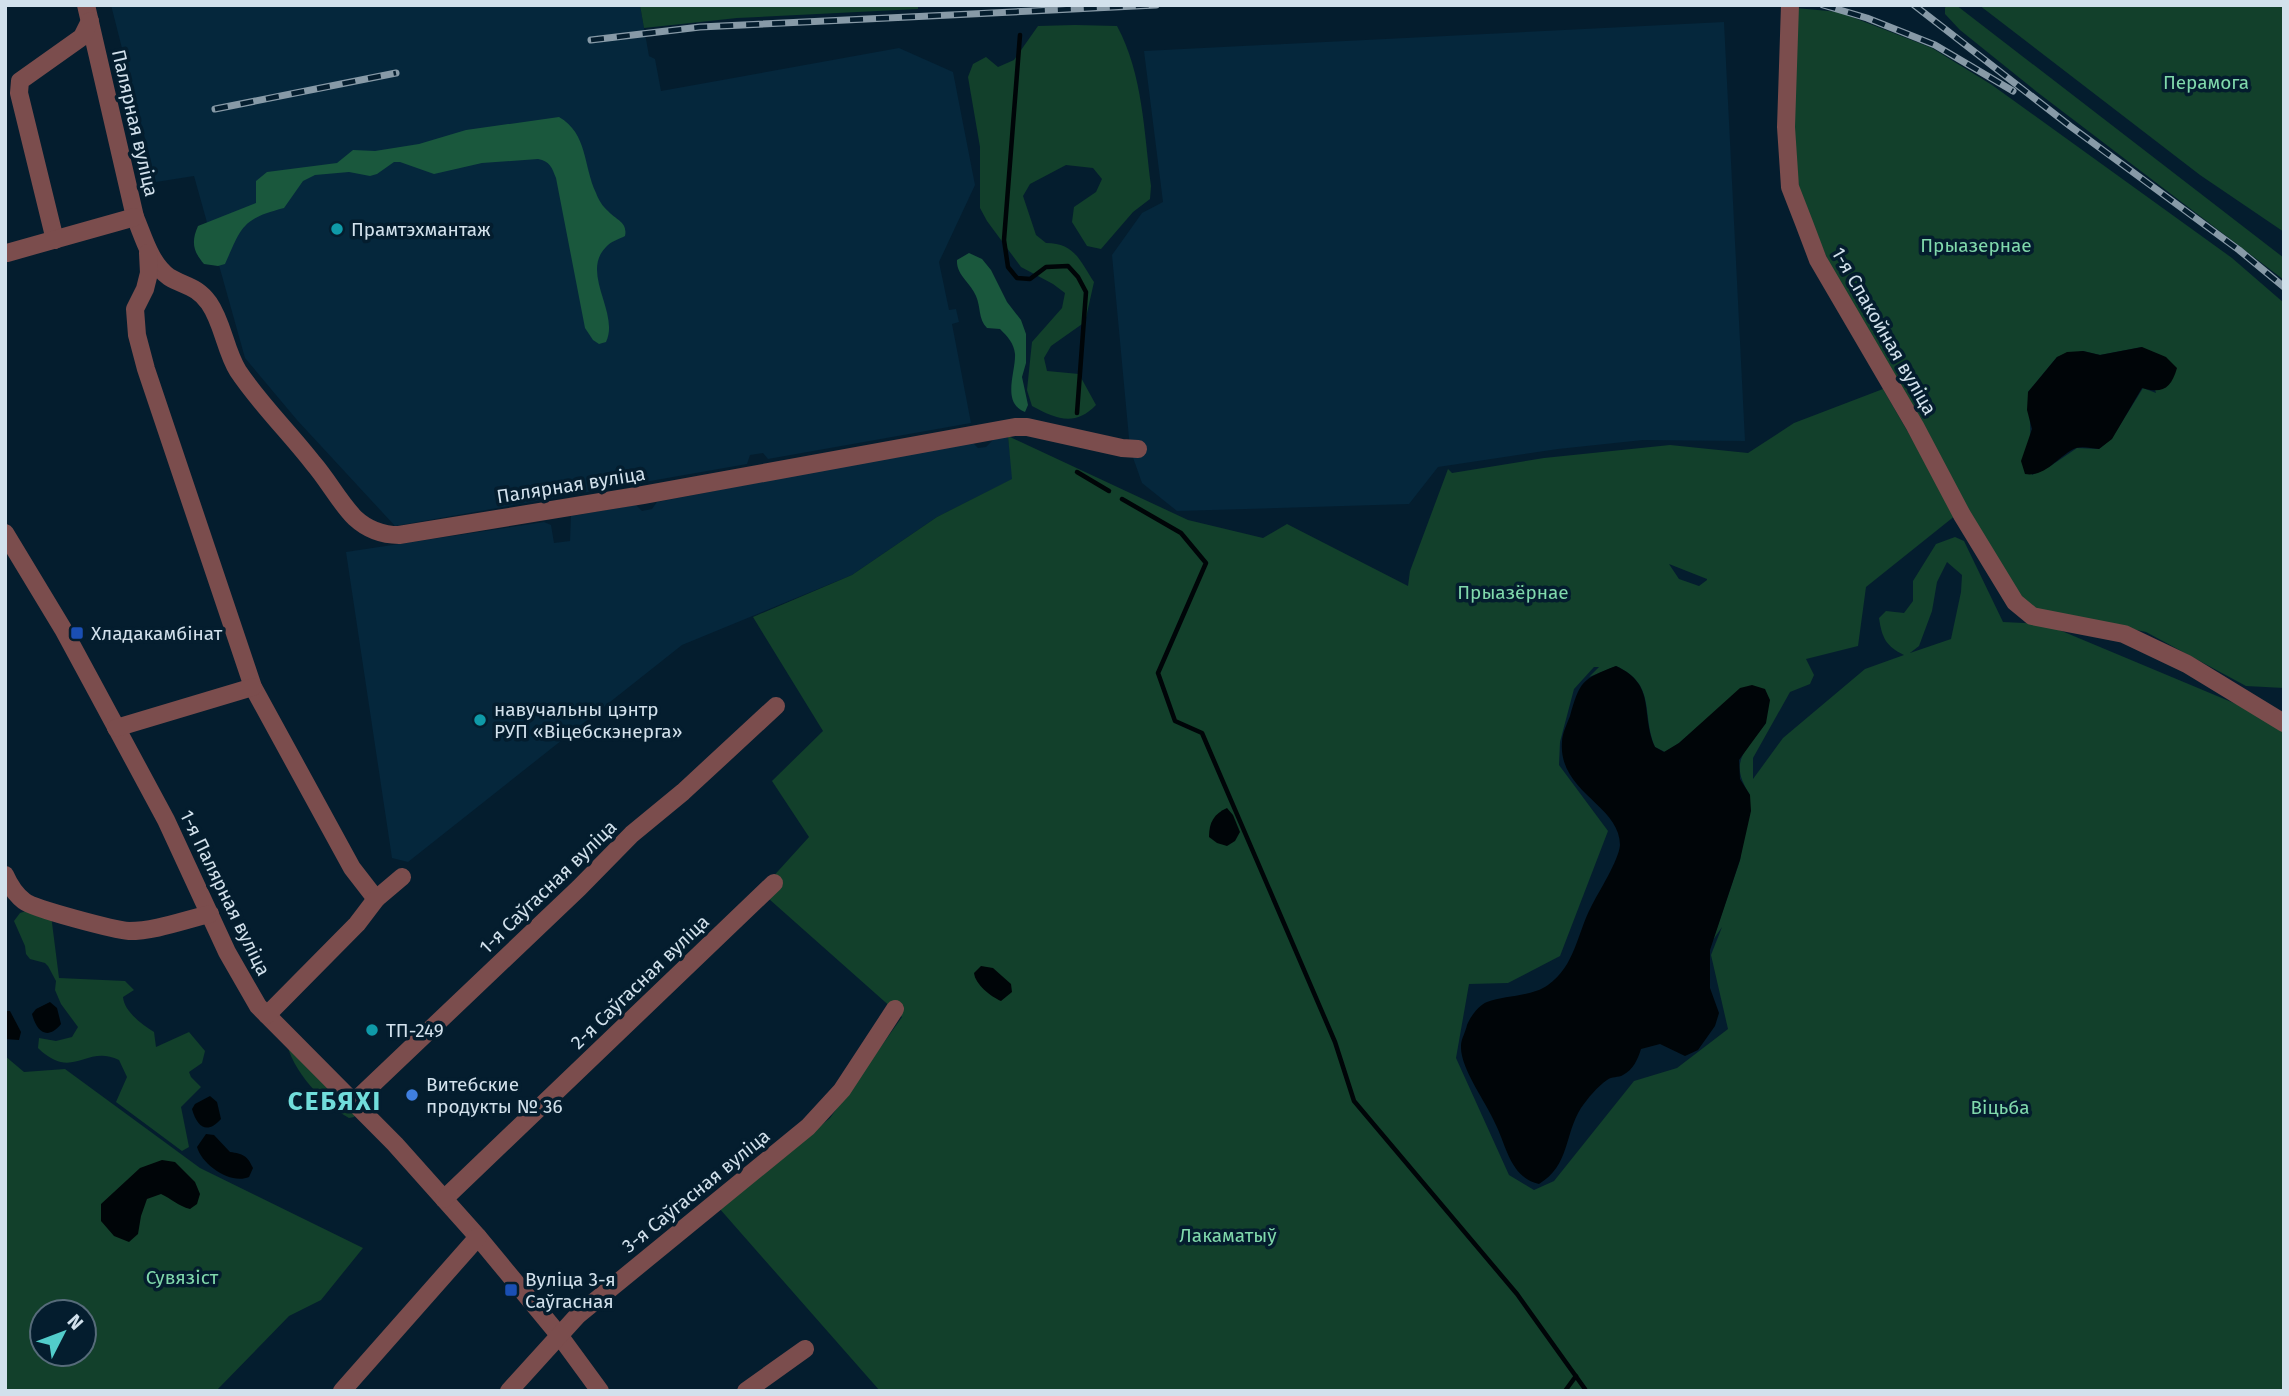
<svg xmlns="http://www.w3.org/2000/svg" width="2289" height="1396" font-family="'Fira Sans',sans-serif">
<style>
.built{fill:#05273c}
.green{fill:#12402b;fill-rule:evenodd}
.forest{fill:#1a583d}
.water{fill:#000508}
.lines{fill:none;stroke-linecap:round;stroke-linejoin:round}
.stream{stroke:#000508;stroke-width:4.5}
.minor{stroke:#7b4d4d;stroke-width:18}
.rail-casing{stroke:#879aa7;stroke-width:7}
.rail{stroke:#041d2e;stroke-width:4.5;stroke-dasharray:13;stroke-linecap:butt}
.culture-dot{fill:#0f9aa8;stroke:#041d2e;stroke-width:2.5}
.transit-dot{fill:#1a4fb4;stroke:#041d2e;stroke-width:2.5}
.shop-dot{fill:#3f7fe0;stroke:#041d2e;stroke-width:2.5}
.labels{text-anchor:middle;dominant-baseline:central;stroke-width:7;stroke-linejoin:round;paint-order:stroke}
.park-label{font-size:19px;fill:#80d9ac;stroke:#041d2e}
.street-label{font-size:19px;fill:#d2e1ec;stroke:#041d2e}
.poi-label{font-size:19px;fill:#d2e1ec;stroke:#041d2e;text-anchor:start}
.district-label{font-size:26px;font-weight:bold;letter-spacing:2px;fill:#71dddb;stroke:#041d2e}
</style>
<rect width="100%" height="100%" fill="#041d2e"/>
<!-- built -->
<g class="built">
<path d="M111,5h529l9,51 6,3 6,32 238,-43 54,24 22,113 -36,77 10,48 7,-1 3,13 -7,2 19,99 -203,36 -5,-6 -13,2 -3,9 -352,62 -98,-106 -52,-62 -51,-182 -38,6z"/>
<path d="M1724,22l21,419 -102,-1 -85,9 -120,18 -29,37 -232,7 -35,-28 -12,-34 -18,-194 30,-42 21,-11 -19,-151z"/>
<path d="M1008,436l5,43 -76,38 -85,58 -170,70 -274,217 -16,-4 -46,-306 198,-30 7,3 3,18 16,-2 1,-25 65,-11 6,6 10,-2 5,-7 314,-61 7,7 8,-1 7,-7z"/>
</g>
<!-- green -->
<g class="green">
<path d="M640,5h278v4l-181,9 -93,10z"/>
<path d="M1947,5h9l328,253v22l-247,-188 -77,-62 -15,-16v-6z"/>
<path d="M1979,5h305v227l-84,-57z"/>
<path d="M1796,8l43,4 93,36 60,37 240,173 52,45v385l-38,-2 -100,-54 -110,-23 -16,-13 -14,-19 -173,-305 -32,-74 -11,-65zM2142,347l14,46 -13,-5 -31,50 -13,11 -22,-1 -28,19 -17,8c-2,-28 -1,-55 -4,-83l29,-35 26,-6 17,4z"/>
<path d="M1075,25l42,1c26,48 27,106 34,160l-1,13 -17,13 -32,37 -14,-3 -15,-24 2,-15 22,-15 6,-13 -9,-11 -27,-3 -36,19 -7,12 13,39 10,8c29,0 34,18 48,39l-9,40 -34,24 -7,12 3,13 32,3 17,31c-21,22 -40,14 -64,1l-5,-16 5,-48 30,-34 3,-15 -12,-9 -32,-17 -34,-46 -7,-13v-61l-12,-70 5,-13 13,-7 12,10 16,-7 24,-34z"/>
<path d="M1883,389l73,126 -90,72 -8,59 -52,13 8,16 -4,9 -20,8 -37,66v21l30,-41 82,-69 39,-14c-18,-9 -22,-17 -25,-37l7,-7 18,2 9,-12v-20l23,-37 19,-7 9,4 39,81 42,2 239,100v667h-1404l-161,-183 111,-90 72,-101 -142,-126 49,-54 -37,-56 51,-50 -70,-114 99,-42 85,-58 75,-38 -4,-43 180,84 75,18 24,-14 121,62 2,-15 38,-102 4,4 92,-15 126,-13 78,8 46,-30zM1947,562l15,13 -1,17 -10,47 -41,14 9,-7 13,-35 5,-29zM1669,564l38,15v1l-8,6 -20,-7zM1616,666c41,19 25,47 39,81l10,5 14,-9 23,-20h64c-21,29 -38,38 -16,72l-10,65 -27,80 9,-13 -11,28 17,74 -51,39 -43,13 -80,100 -20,9 -25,-15 -53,-117 13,-74 39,-1 52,-27 48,-125 -49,-66 1,-23 14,-53 20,-22h5l-10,10z"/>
<path d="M29,910l22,5 8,63 66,3 9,9 -11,7c1,14 19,28 31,35l2,15 33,-15 16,19 -3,12 -13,9 2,5 10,10 -20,20 8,40 -7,4 -66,-49 11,-25 -8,-17c-34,-16 -46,22 -81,-12l1,-10 17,3 16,-4 6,-10 -17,-23 -6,-14 1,-9 -8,-15 -3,-3 -15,-4 -4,-5 -1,-8 -11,-25 6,-8z"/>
<path d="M286,1040l71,73 -3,4 -5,1c-27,-15 -57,-47 -63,-78z"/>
<path d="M5,1056l19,16 41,-3 135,99 163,80 -42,52 -32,16 -73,75h-211zM42,1312h42v42h-42z"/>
</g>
<!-- forest -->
<g class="forest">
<path d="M559,117c29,17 24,48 37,76 2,6 7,14 12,18 8,9 20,11 17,25 -6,3 -15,6 -19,11 -26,26 14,66 0,95l-7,2 -6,-4 -8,-12 -29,-150c-4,-10 -6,-17 -18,-19l-56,4 -48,11 -34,-12h-6l-17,12 -7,2 -21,-4 -34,3 -12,6 -19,27c-42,11 -42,18 -59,56l-7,2 -14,-2c-11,-13 -13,-22 -6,-38l58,-23v-22l11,-9 70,-9 16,-13 22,1 44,-7 47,-14z"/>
<path d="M969,253l13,6 9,11 16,32 14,18 5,14v29l-4,14 6,28 -3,7c-24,-9 -9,-40 -10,-58 -1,-11 -8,-18 -15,-25l-13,-1c-9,-9 -6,-21 -11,-32 -5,-13 -20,-21 -19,-36z"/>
</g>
<!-- water -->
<g class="water">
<path d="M2142,347l24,10 11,11c-6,21 -15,26 -35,20l-30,51 -13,10c-7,-1 -17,-3 -23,-1 -17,7 -31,30 -51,26l-4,-13 11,-32 -5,-19 1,-18 29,-35 10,-5 16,-1 17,4z"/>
<path d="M1616,666c41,19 24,47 39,81l9,5 15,-9 61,-55 12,-3 13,4 5,11 -4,23 -27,37 1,19 10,16 1,16 -11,49 -30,90v38l9,25 -4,13 -17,24 -13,6 -25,-12 -19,5c-3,10 -8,21 -18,26 -5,3 -11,1 -16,5 -10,7 -19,18 -26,28 -17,27 -11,57 -42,76 -29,-7 -32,-37 -44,-61 -9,-21 -35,-55 -34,-77 0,-7 5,-15 6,-21 3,-8 12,-20 20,-23 19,-7 44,-5 61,-17 27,-19 29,-51 43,-78 7,-14 28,-47 29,-62 0,-40 -62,-53 -58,-103 0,-8 5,-18 8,-26 10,-35 12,-37 46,-50z"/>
<path d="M1227,808l6,7 7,17 -5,9 -8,5 -10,-3 -8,-6c0,-15 5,-23 18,-29z"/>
<path d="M981,966l12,2 18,16 1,8 -11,9c-10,-4 -26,-17 -27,-28z"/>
<path d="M50,1002l7,6 4,16c-13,16 -24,9 -29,-10l4,-5z"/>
<path d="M5,1011h5l11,21 -2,8 -14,-1z"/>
<path d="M210,1096l7,6 4,17c-14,16 -24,8 -29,-10l3,-5z"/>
<path d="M206,1134l8,1 16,17c13,2 17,3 23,16l-4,9c-18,8 -47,-12 -52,-30z"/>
<path d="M162,1160l13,2 20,20 5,12 -3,10 -7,5c-12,-3 -18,-10 -29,-15l-14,5 -6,17 -3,18 -9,8 -15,-6 -13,-15v-17l39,-36z"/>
</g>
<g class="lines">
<!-- stream -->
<g class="stream">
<path d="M1020,35l-16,205 4,27 9,11 13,1 16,-12 22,-1 10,11 8,15 -9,121"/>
<path d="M1077,472l32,19"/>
<path d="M1122,499l59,34 25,30 -48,110 17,48 27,12 133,309 19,59 163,193 68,95"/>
<path d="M1565,1391l11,-15"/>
</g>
<!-- minor -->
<g class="minor">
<path d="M86,5l49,212c9,21 15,46 34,60 15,9 28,9 40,26 14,20 16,47 29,68 22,33 51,61 75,92 15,17 26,39 42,55 13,12 28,17 44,17l244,-40 372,-68h12l95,21 16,1"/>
<path d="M1790,5l-4,122 4,60 14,36 14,37 97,166 47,89 53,87 17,14 92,18 63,30 97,59"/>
<path d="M55,240l-36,-147 1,-12 62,-44 8,-16"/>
<path d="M7,253l128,-36"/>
<path d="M148,253l1,20 -4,16 -10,20 2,26 9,34 107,318 99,181 24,31"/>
<path d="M5,533l58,96 33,61 70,130 61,132 31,54 137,138 83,93 81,98 41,56"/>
<path d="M116,728l137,-41"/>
<path d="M5,875c4,9 11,20 19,26 10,8 91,29 105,30 27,0 55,-11 81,-17"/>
<path d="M267,1015l90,-91 19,-25 26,-22"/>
<path d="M354,1102l225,-214 53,-54 51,-42 93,-86"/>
<path d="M444,1199l330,-316"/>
<path d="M342,1391l136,-154"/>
<path d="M509,1391l69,-76 230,-188 34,-37 53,-81"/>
<path d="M746,1391l59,-42"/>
</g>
<defs>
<g id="rail">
<path d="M1823,5l44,13 68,27 78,46"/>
<path d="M1914,5l156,121 169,124 45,37"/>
<path d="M591,40l109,-13 456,-22"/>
<path d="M215,109l181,-36"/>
</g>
</defs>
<!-- rail casing -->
<use href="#rail" class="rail-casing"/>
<!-- rail -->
<use href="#rail" class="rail"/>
</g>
<!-- markers -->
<g class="culture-dot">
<circle cx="337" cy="229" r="7"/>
<circle cx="480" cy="720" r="7"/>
<circle cx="372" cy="1030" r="7"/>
</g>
<g class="transit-dot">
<rect x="70" y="626" width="14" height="14" rx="3.5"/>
<rect x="504" y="1283" width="14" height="14" rx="3.5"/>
</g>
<circle class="shop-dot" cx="412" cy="1095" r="7"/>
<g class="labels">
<!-- park labels -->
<g class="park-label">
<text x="2206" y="82">Перамога</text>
<text x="1976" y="245">Прыазернае</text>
<text x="1513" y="592">Прыазёрнае</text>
<text x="2000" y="1107">Віцьба</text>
<text x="1228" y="1235">Лакаматыў</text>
<text x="182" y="1277">Сувязіст</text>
</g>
<!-- street labels -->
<g class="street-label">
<text transform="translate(135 123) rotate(77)">Палярная вуліца</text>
<text transform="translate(1884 331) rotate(60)">1-я Спакойная вуліца</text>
<text transform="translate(571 485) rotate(-9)">Палярная вуліца</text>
<text transform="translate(548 887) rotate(-44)">1-я Саўгасная вуліца</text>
<text transform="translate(225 893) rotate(64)">1-я Палярная вуліца</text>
<text transform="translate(640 982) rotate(-44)">2-я Саўгасная вуліца</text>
<text transform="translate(696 1191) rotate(-39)">3-я Саўгасная вуліца</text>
</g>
<!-- poi labels -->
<g class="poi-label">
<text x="351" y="229">Прамтэхмантаж</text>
<text x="91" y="633">Хладакамбінат</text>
<text x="494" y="709">навучальны цэнтр<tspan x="494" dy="22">РУП «Віцебскэнерга»</tspan></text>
<text x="386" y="1030">ТП-249</text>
<text x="426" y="1084">Витебские<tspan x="426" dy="22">продукты № 36</tspan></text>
<text x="525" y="1279">Вуліца 3-я<tspan x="525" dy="22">Саўгасная</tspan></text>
</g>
<!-- district labels -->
<g class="district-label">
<text x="335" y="1101">СЕБЯХІ</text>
</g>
</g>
<!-- border -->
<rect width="2289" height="1396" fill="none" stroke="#d2e1ec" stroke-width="14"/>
<!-- north arrow -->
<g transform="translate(63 1333) rotate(48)"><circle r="33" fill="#041d2e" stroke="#566b7a" stroke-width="2"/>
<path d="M0-5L12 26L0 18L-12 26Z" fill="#52cdcb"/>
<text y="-10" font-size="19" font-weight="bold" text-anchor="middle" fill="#d2e1ec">N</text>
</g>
</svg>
